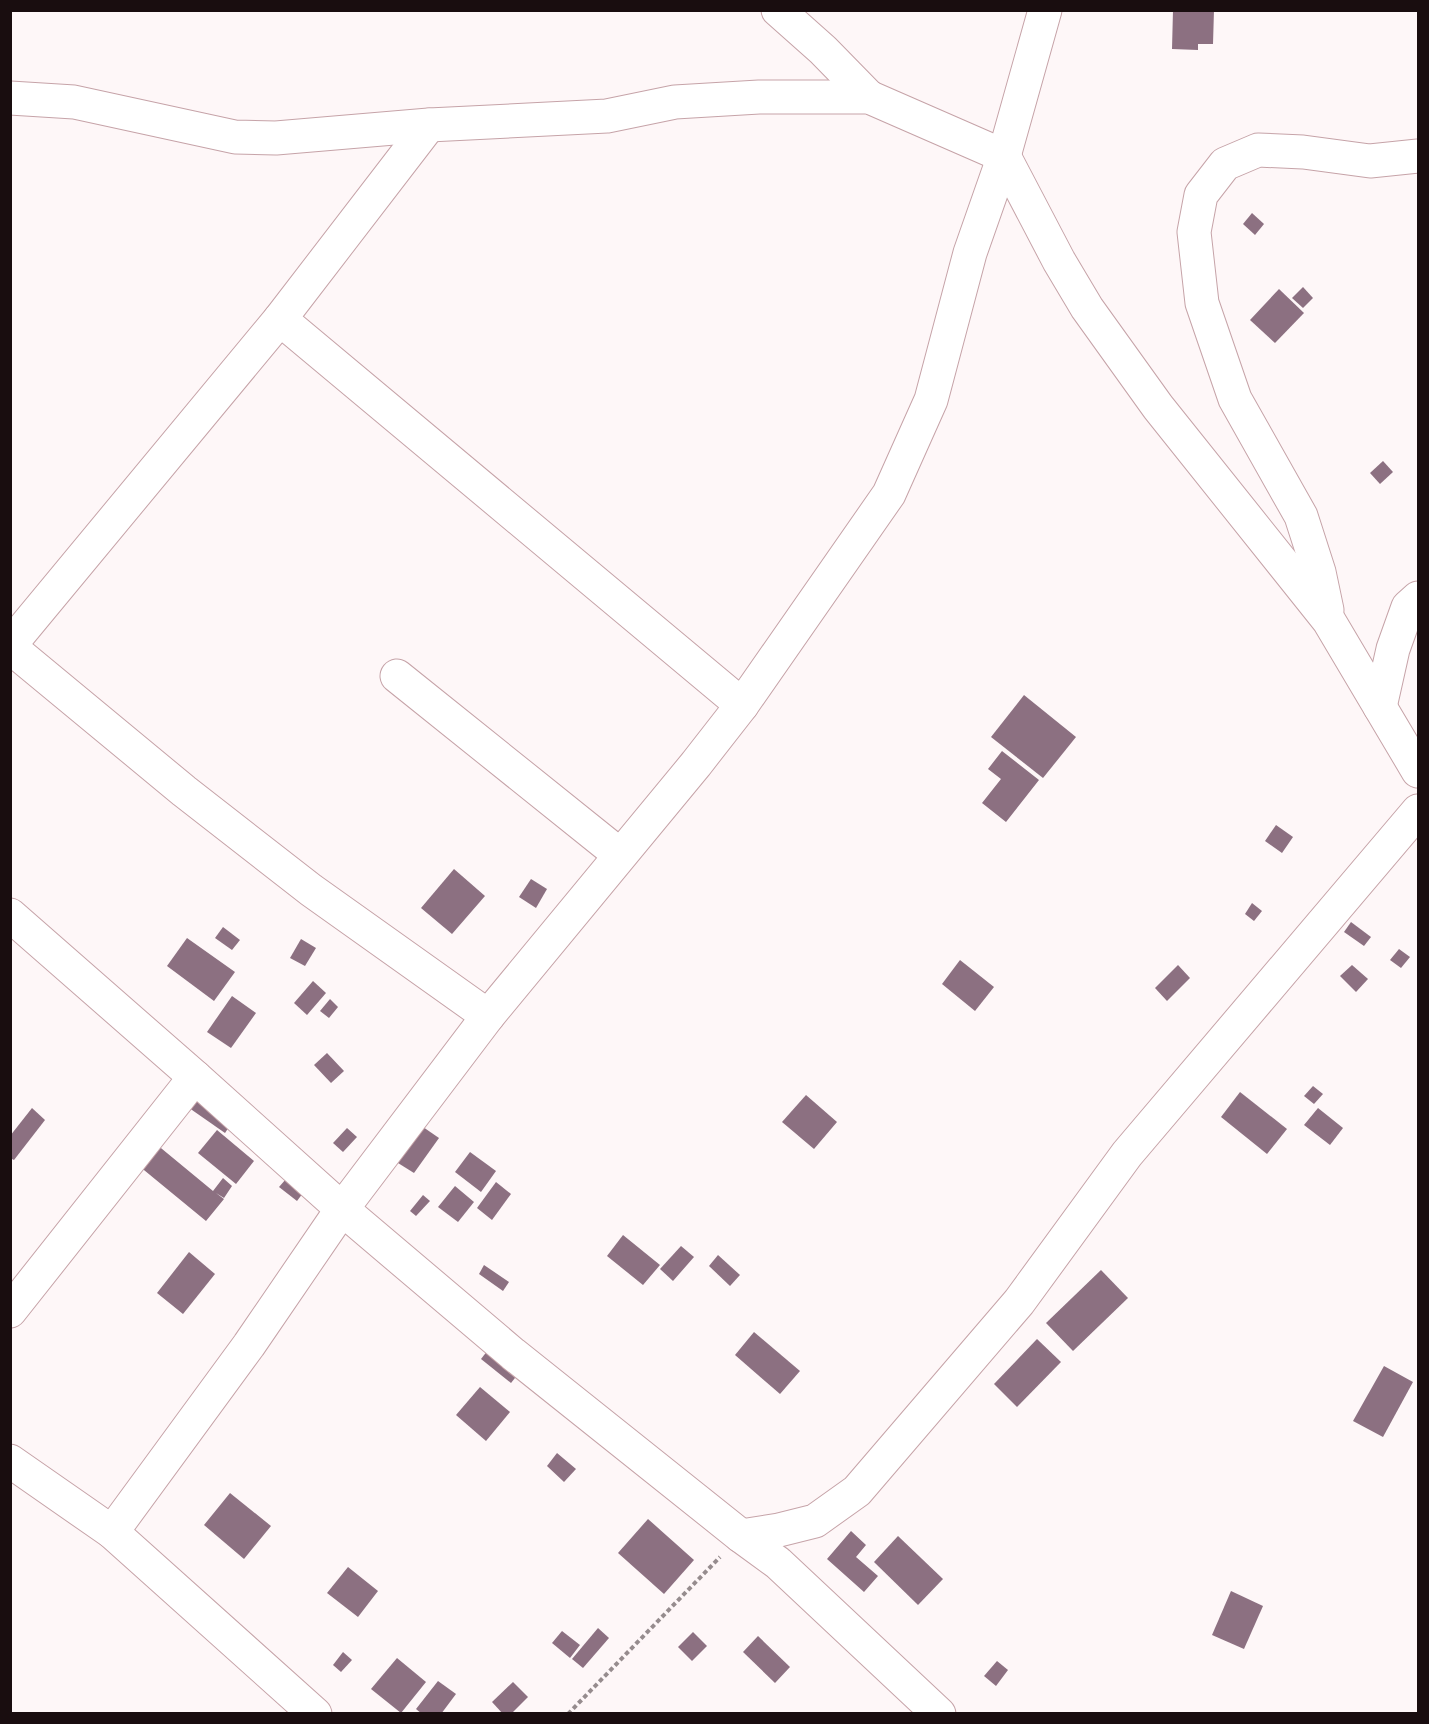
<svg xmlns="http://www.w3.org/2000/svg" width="1429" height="1724" font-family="Poppins,sans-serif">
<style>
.building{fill:#8c7081}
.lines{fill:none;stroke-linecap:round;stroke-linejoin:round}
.minor-casing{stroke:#c6a3a8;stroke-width:35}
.path{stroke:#968c8e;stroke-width:4;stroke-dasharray:4.5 3;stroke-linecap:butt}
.minor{stroke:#fff;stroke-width:33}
</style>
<rect width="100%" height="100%" fill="#fef7f8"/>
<!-- building -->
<g class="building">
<path d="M1173,10h41l-1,34h-15v6l-26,-1z"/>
<path d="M1252,213l12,11 -9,11 -12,-11z"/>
<path d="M1303,287l10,11 -10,10 -11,-10z"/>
<path d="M1279,289l25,24 -29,30 -25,-23z"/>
<path d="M1383,461l10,11 -13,12 -10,-11z"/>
<path d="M1024,695l52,42 -33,41 -52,-41z"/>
<path d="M1002,751l37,29 -33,42 -24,-19 19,-24 -13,-10z"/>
<path d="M1276,825l17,12 -11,16 -17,-12z"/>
<path d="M454,869l31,27 -33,38 -31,-26z"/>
<path d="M531,879l16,10 -11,19 -17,-11z"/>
<path d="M1252,903l10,8 -8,10 -9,-7z"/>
<path d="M1351,922l20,15 -7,9 -20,-14z"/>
<path d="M223,927l17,13 -8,10 -17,-12z"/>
<path d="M187,938l48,34 -21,29 -47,-35z"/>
<path d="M301,939l15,9 -11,18 -15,-8z"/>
<path d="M1399,949l11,8 -9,11 -11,-8z"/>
<path d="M960,960l34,27 -19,24 -33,-27z"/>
<path d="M1178,965l12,13 -23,23 -12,-13z"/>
<path d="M1352,965l16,14 -12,13 -16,-16z"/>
<path d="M313,981l13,12 -19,22 -13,-12z"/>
<path d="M232,996l24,17 -25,35 -24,-16z"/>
<path d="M330,999l8,8 -9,11 -9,-7z"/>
<path d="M327,1053l17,18 -13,12 -17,-18z"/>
<path d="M1313,1086l10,8 -9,10 -10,-8z"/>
<path d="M191,1091l42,30 -8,12 -43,-30z"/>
<path d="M1240,1092l47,37 -20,25 -46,-37z"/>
<path d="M806,1095l31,27 -23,27 -32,-27z"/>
<path d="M32,1108l13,12 -31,40 -4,-2v-22z"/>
<path d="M1318,1108l25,20 -13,17 -26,-20z"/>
<path d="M423,1127l16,11 -25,35 -16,-10z"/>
<path d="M347,1128l10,9 -14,15 -10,-9z"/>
<path d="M217,1130l37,31 -18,23 -38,-31z"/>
<path d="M150,1139l63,52 10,-13 9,8 -8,12 -8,-5 8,6 -18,22 -73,-60z"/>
<path d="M470,1152l26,19 -15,21 -26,-20z"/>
<path d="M286,1179l17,14 -6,8 -18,-14z"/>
<path d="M496,1182l15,12 -19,26 -15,-12z"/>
<path d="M455,1186l19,16 -16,20 -20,-15z"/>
<path d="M423,1195l7,6 -14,15 -6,-5z"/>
<path d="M623,1235l37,30 -17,20 -36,-29z"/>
<path d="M681,1246l13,11 -21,24 -13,-12z"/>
<path d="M189,1252l26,22 -32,40 -26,-21z"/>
<path d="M718,1255l22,20 -10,11 -21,-20z"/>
<path d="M484,1265l25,17 -6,9 -24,-17z"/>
<path d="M1101,1270l27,28 -55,53 -27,-28z"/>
<path d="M754,1332l46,39 -20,23 -45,-39z"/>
<path d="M1037,1339l24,23 -44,45 -23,-23z"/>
<path d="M495,1341l31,23 -15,19 -30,-24z"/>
<path d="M1384,1366l29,16 -30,55 -30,-16z"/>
<path d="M480,1387l30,25 -24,29 -30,-26z"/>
<path d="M557,1453l19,16 -12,13 -17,-16z"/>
<path d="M230,1493l41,33 -27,33 -40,-34z"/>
<path d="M648,1519l46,41 -30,34 -46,-41z"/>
<path d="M851,1531l15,14 -10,12 22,19 -14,16 -37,-33z"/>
<path d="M898,1536l45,43 -25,26 -44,-43z"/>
<path d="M348,1567l30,24 -20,26 -31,-24z"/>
<path d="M1231,1591l32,15 -19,43 -32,-14z"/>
<path d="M598,1628l11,10 -26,30 -11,-9z"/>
<path d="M562,1631l18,14 -10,13 -18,-15z"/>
<path d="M693,1632l14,14 -15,15 -14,-14z"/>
<path d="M758,1636l32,31 -15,16 -32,-31z"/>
<path d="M343,1652l9,8 -11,12 -8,-7z"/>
<path d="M397,1658l29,24 -25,31 -30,-24z"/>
<path d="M997,1661l11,9 -12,16 -12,-10z"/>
<path d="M438,1681l18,13 -15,20h-19l-6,-5z"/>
<path d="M513,1682l15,15 -17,17h-8l-11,-12z"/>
</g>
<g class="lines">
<defs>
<g id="minor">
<path d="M778,10l45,40 46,47"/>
<path d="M10,98l64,4 161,35 41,1 153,-13 178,-9 68,-14 84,-5h110l135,59 55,105 28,47 71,99 171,214 89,150"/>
<path d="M280,319l462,386"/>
<path d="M1327,610l-8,-38 -18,-56 -66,-117 -33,-96 -8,-71 7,-37 24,-31 33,-14 45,2 67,9 48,-5"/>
<path d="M10,645l270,-326 149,-194"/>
<path d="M10,647l174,144 127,99 177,126"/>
<path d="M397,676l223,179"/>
<path d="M1380,707l13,-58 15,-42 10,-9"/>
<path d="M10,915l185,162 147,132 171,145 228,182 37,27 161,151"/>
<path d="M10,1311l185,-234"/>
<path d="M10,1461l102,71 203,182"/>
<path d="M112,1532l137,-187 93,-136 146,-193 208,-252 46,-59 147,-211 42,-94 39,-147 34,-97 41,-146"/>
<path d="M741,1536l38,-6 36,-9 42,-30 162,-189 108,-148 291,-343"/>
</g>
</defs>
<!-- minor casing -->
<use href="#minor" class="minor-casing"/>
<!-- path -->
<path class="path" d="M568,1714l152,-157"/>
<!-- minor -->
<use href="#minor" class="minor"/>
</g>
<!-- border -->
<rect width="1429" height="1724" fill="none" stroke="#190d0f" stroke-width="24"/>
</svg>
